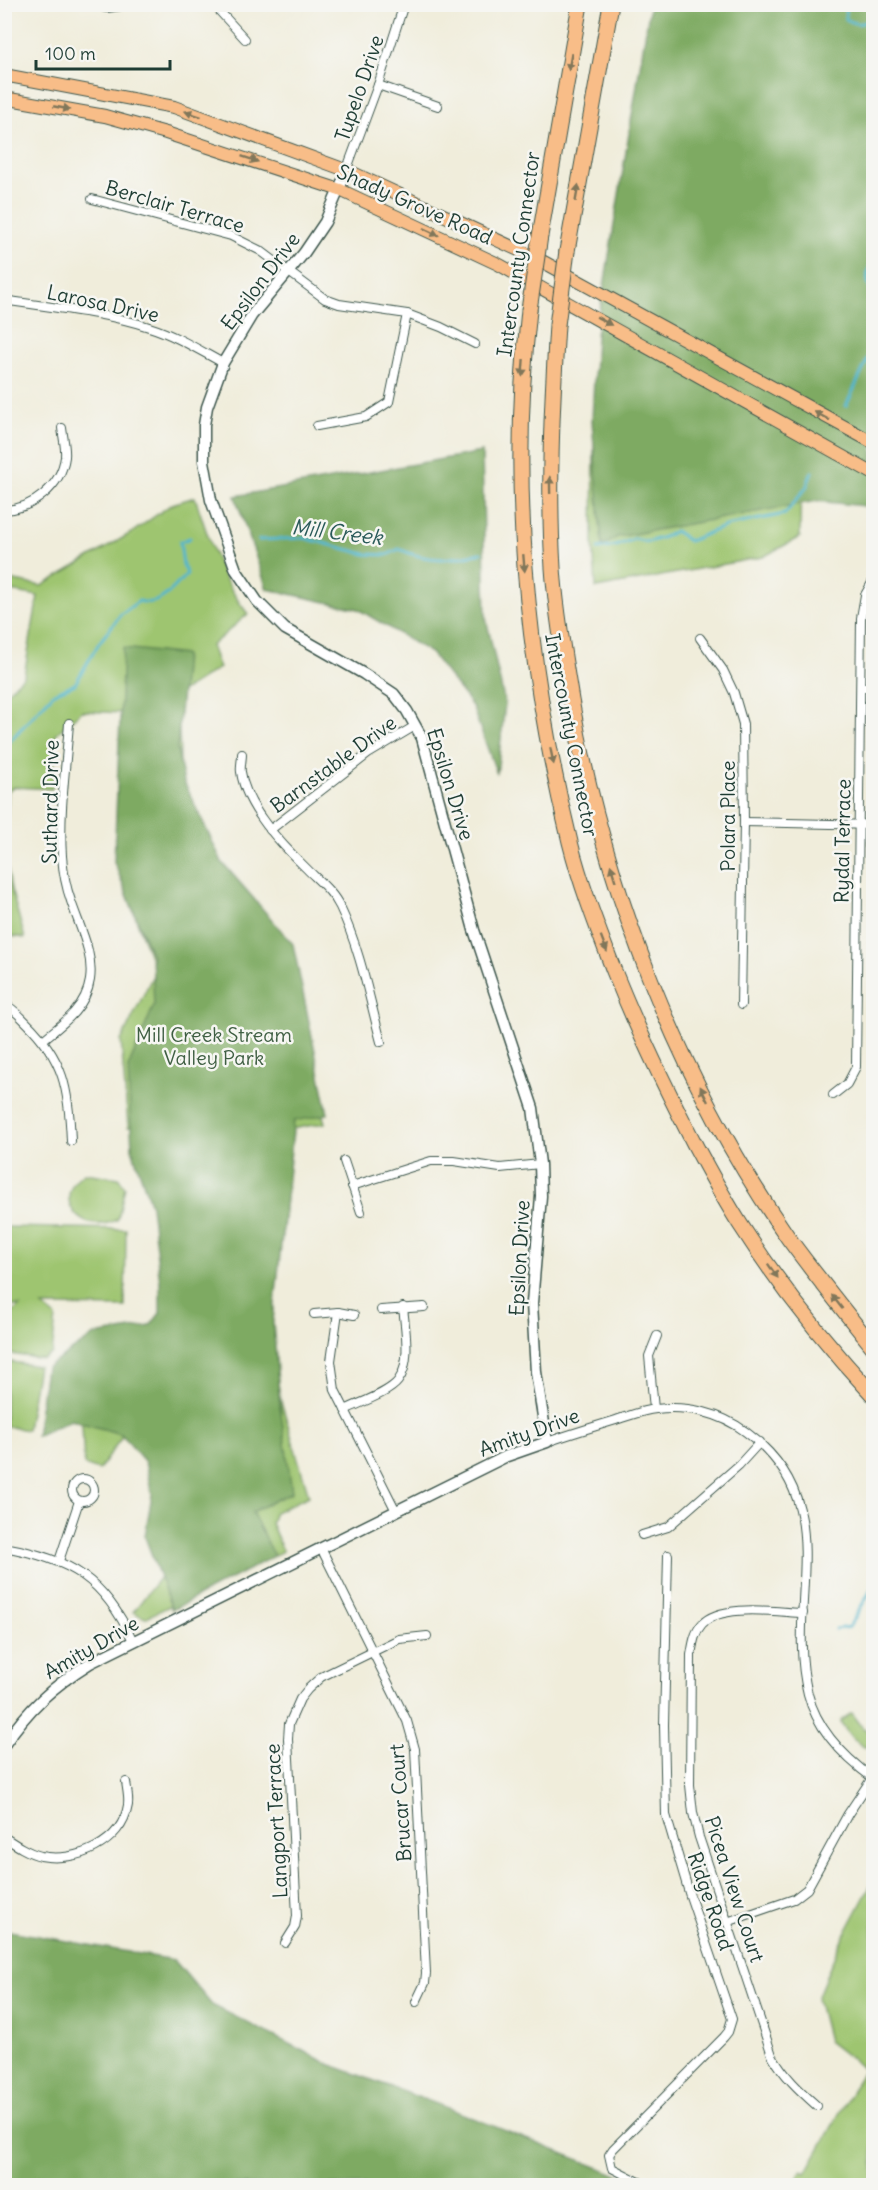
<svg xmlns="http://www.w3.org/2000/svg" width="878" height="2190" font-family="Delius,sans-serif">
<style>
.green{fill:#9ec570;stroke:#5e8152;stroke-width:1.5}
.forest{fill:#7eaa62;stroke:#4e744b;stroke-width:1.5}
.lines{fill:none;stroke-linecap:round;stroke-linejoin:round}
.stream{stroke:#4fb6cd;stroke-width:3}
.minor-casing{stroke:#3e574d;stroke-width:10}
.tertiary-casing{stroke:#3e574d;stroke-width:13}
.primary-casing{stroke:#3e574d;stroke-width:14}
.motorway-casing{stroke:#3e574d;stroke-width:17}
.minor{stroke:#fff;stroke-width:8}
.tertiary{stroke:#fff;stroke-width:10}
.primary{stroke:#f8bd88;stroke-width:12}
.motorway{stroke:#f8bd88;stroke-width:15}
.motorway-bridge-casing{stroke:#3e574d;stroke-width:17;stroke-linecap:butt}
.motorway-bridge{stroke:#f8bd88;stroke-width:15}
.oneway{fill:#81775a}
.labels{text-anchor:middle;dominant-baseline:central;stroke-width:5;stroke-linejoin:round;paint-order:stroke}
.street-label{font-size:20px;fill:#1f3d34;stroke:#f6f6f2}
.park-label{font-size:20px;fill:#3f5f43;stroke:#f6f6f2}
.water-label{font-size:21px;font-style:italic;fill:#2b5b5a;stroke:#f6f6f2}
</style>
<rect width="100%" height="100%" fill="#f6f6f2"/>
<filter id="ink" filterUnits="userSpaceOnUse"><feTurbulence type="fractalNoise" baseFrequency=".0167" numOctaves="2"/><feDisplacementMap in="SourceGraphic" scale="12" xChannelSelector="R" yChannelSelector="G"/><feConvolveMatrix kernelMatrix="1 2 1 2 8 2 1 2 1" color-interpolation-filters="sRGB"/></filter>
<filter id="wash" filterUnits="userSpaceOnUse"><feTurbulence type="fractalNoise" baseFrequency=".008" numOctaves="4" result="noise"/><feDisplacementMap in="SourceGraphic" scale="24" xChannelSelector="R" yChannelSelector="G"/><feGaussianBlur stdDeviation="1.35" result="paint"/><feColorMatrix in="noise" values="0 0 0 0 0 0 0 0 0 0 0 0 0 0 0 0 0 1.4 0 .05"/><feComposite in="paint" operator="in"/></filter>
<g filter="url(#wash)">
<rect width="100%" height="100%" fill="#f0eddb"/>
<!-- green -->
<g class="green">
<path d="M594,440l207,8 -1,89 -37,20 -167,31 -3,-46z"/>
<path d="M195,497c14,42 25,83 53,117l-37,32 8,22 -41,26 4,132 95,122 48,175 -33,6 -9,101 -4,-1 -9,91 10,78 29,98 -34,16 -4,11 12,28 -138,67 -12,-6 41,-53 -12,-79 -35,-51 -28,41 -15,-5 -6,-119 129,-9 -17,-209 -62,-1 -7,-86 34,-70 -40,-110 8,-148 -41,-2 -26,23 -4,55 -39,-2 -5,4 -3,61 6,37 14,49 -20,-3v-241l19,-18 14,-80 -33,-6 -1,-11 38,7 89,-53 41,-29z"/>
<path d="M84,1173l35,5 6,9 -7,32c-37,20 -69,-22 -34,-46z"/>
<path d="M5,1227l121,2 -1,78 -82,-1 13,11 -4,36 -9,6 -32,-5c-10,-17 -8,-36 9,-48h-15z"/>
<path d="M5,1361l33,5 -11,64 -22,-4z"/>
<path d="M852,1713l11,15 10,6v3l-6,10h-3l-11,-8 -12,-15v-4z"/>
<path d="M873,1881v304h-79l7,-14 5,2 58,-104 -36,-28 -11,-43 23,-55z"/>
</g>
<!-- forest -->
<g class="forest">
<path d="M650,5h223v502l-56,-6 -200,36 -15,10 -10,-126 4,-86z"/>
<path d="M482,452l4,166 19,86 -8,70 -25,-68 -41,-53 -73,-44 -91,-20 -32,-93z"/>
<path d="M123,648l62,7 -8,94 7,33 38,80 71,82 35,170 -34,7 -21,201 7,84 12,86 -40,20 22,44 -102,54 -27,-73 7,-43 -7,-32 -24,-28 -50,-14 -35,16 10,-68 49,-33 55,-9 10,-13v-30l-9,-77 -19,-57 -4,-81 26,-63 -2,-49 -38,-94z"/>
<path d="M4,1930l170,30 38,45 117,59 124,46 190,75h-638z"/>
</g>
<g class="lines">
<!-- stream -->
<g class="stream">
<path d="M845,4l1,15c9,6 14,5 23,2l5,2"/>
<path d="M874,260c-9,12 -8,24 0,36"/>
<path d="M874,318v28"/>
<path d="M846,406l28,-60"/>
<path d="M259,540l45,-2 61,16 22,1 12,-6c31,14 50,11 82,4"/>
<path d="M598,549l18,-3 18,-7 14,3 16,-5 11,-6 14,10 37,-15 59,-12 21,-26 6,-16"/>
<path d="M4,772l3,-28 47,-51 21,-9 24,-41 22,-29 18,-13c21,7 34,-13 48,-27l-4,-9 -3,-23 10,-4"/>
<path d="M836,1629l13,-2 25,-42"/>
</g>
</g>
</g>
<g filter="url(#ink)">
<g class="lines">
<defs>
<g id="minor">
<path d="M89,4l18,4 28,-4"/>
<path d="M213,4l32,35"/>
<path d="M378,85l60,21"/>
<path d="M342,182l36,-97 26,-81"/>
<path d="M92,199l139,37 30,15 64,48 14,5 68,10 34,13 34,17"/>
<path d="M4,300c49,8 99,12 145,27 26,8 50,23 74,36"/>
<path d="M317,426l49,-9 23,-15 18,-88"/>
<path d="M4,510c29,-1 57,-24 61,-53 1,-9 -2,-20 -3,-29"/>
<path d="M700,638l23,32 11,23 9,31 1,98 -3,183"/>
<path d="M861,687h13"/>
<path d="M242,754c0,6 -2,13 -1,18 5,36 41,73 66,97 12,12 26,23 33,38 20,42 29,90 41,135"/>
<path d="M744,822l130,3"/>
<path d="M270,830l98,-76 47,-28"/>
<path d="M4,1004c9,4 15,11 22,18 38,37 43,68 45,119"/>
<path d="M44,1039c20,-16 42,-32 46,-59 4,-27 -11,-54 -19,-79 -5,-14 -8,-31 -9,-45 -3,-44 4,-89 7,-133"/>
<path d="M833,1095l14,-11 9,-17 5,-449 4,-23 8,-14"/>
<path d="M344,1161l17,51"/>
<path d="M352,1186l79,-25h23l46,7 40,-4"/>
<path d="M381,1310l43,-3"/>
<path d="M338,1312l-7,49 4,29 61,121"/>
<path d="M314,1314l24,-2 16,3"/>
<path d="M654,1409l-5,-53 8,-20"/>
<path d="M345,1410c14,-7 44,-17 53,-29 14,-19 7,-52 5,-74"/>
<path d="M547,1442c23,-8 46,-15 69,-22 13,-4 27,-10 40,-11 31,-4 65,4 90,23 98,72 38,167 62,262 9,36 37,64 66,85"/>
<circle cx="83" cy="1490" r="11"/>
<path d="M642,1535l26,-8 71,-62 21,-23"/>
<path d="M4,1547c67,12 100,32 129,94"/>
<path d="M321,1548l86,173 8,28 11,224 -1,10 -9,19"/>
<path d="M59,1561l20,-60"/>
<path d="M803,1613c-26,-1 -82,-10 -101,11 -8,9 -9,20 -11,31l-1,130 3,28 6,24 73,218c12,21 27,35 45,51"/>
<path d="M4,1837c12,8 24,16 37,19 35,7 81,-13 87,-51 1,-7 -1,-16 -2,-23"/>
<path d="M727,1922l67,-23 13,-10 41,-75 24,-36"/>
<path d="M285,1943l10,-16 2,-11 -9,-177 1,-15 11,-25 8,-10 13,-12 78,-38 28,-3"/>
<path d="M647,2186l-35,-18 -3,-13 4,-6 111,-112 4,-5 4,-13 -42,-123 -24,-81 -2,-90 4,-170"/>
</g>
<path id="tertiary" d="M4,1745c24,-36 49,-59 86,-82l417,-207 40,-14 -11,-70 -4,-69 9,-107 -1,-32 -7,-56 -59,-178 -52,-192 -15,-27 -13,-17 -30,-20 -79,-45 -28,-28 -21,-31 -25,-70 -7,-39v-36l3,-18 16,-44 29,-48 52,-62 21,-31 17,-40"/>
<g id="primary">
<path d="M4,75l170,32 177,65 189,88 334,183"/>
<path d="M4,98l101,18 61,17 174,57 158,74 376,210"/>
</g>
<g id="motorway">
<path d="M540,236l40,-232"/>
<path d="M567,251l44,-247"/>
<path d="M529,310c-20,179 -2,358 41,532 11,44 28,87 44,129 24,60 52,118 82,176 14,26 28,52 44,77 39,61 85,119 134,172"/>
<path d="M557,325c-5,81 -9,162 -4,243 3,45 11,88 18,132 34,190 107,380 218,539 27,37 56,73 85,109"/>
</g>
</defs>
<!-- minor casing -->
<use href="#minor" class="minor-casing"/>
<!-- tertiary casing -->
<use href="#tertiary" class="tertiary-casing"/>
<!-- primary casing -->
<use href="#primary" class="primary-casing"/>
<!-- motorway casing -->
<use href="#motorway" class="motorway-casing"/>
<!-- minor -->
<use href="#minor" class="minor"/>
<!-- tertiary -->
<use href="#tertiary" class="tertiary"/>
<!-- primary -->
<use href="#primary" class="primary"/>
<!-- motorway -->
<use href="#motorway" class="motorway"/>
<defs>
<g id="motorway-bridge">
<path d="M529,310l11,-74"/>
<path d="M557,325l10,-74"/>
</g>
</defs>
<!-- motorway-bridge casing -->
<use href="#motorway-bridge" class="motorway-bridge-casing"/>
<!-- motorway-bridge -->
<use href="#motorway-bridge" class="motorway-bridge"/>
</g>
<!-- one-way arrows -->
<defs><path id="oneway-solid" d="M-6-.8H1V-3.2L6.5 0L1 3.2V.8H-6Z" transform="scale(1.5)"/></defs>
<g class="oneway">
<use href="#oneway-solid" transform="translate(570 62) rotate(100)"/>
<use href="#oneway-solid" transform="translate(62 108) rotate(11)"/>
<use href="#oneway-solid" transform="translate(193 114) rotate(-161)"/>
<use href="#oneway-solid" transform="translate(250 159) rotate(19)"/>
<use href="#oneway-solid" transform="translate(577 193) rotate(-80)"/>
<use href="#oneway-solid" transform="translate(431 232) rotate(25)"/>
<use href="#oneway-solid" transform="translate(604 321) rotate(29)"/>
<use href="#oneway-solid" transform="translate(523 368) rotate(94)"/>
<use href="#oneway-solid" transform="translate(822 416) rotate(-151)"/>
<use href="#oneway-solid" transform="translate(550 485) rotate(-91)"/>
<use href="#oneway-solid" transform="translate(524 563) rotate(85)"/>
<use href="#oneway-solid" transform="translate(552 756) rotate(78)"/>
<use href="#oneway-solid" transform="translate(613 873) rotate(-107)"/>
<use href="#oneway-solid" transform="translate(604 944) rotate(69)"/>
<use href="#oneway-solid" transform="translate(704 1094) rotate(-116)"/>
<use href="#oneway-solid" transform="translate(773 1271) rotate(55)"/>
<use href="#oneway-solid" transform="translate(837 1302) rotate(-128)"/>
</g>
</g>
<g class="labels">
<!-- street labels -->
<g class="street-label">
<text transform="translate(359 88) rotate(-71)">Tupelo Drive</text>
<text transform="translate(415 204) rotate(24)">Shady Grove Road</text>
<text transform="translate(175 206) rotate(16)">Berclair Terrace</text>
<text transform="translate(518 254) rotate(-82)">Intercounty Connector</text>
<text transform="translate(260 281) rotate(-53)">Epsilon Drive</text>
<text transform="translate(103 303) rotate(12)">Larosa Drive</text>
<text transform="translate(572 735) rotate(79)">Intercounty Connector</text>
<text transform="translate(333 764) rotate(-36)">Barnstable Drive</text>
<text transform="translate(451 784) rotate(73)">Epsilon Drive</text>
<text transform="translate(50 802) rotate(-89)">Suthard Drive</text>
<text transform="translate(727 816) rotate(-90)">Polara Place</text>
<text transform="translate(842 841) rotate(-89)">Rydal Terrace</text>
<text transform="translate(519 1258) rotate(-87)">Epsilon Drive</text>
<text transform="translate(529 1432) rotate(-20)">Amity Drive</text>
<text transform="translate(91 1647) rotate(-30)">Amity Drive</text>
<text transform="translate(400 1803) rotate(-94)">Brucar Court</text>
<text transform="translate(276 1821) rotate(-93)">Langport Terrace</text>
<text transform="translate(735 1889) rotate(72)">Picea View Court</text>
<text transform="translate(711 1901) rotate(71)">Ridge Road</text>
</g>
<!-- park labels -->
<g class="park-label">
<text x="214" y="1034">Mill Creek Stream<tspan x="214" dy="23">Valley Park</tspan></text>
</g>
<!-- water labels -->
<g class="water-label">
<text transform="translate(337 532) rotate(7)">Mill Creek</text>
</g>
</g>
<!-- margin -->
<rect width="878" height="2190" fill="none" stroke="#f6f6f2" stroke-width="24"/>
<!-- scale -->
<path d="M36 60v9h134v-9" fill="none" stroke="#1f3d34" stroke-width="3"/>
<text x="45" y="60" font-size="18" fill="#1f3d34" stroke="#f6f6f2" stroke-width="4.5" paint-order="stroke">100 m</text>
</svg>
